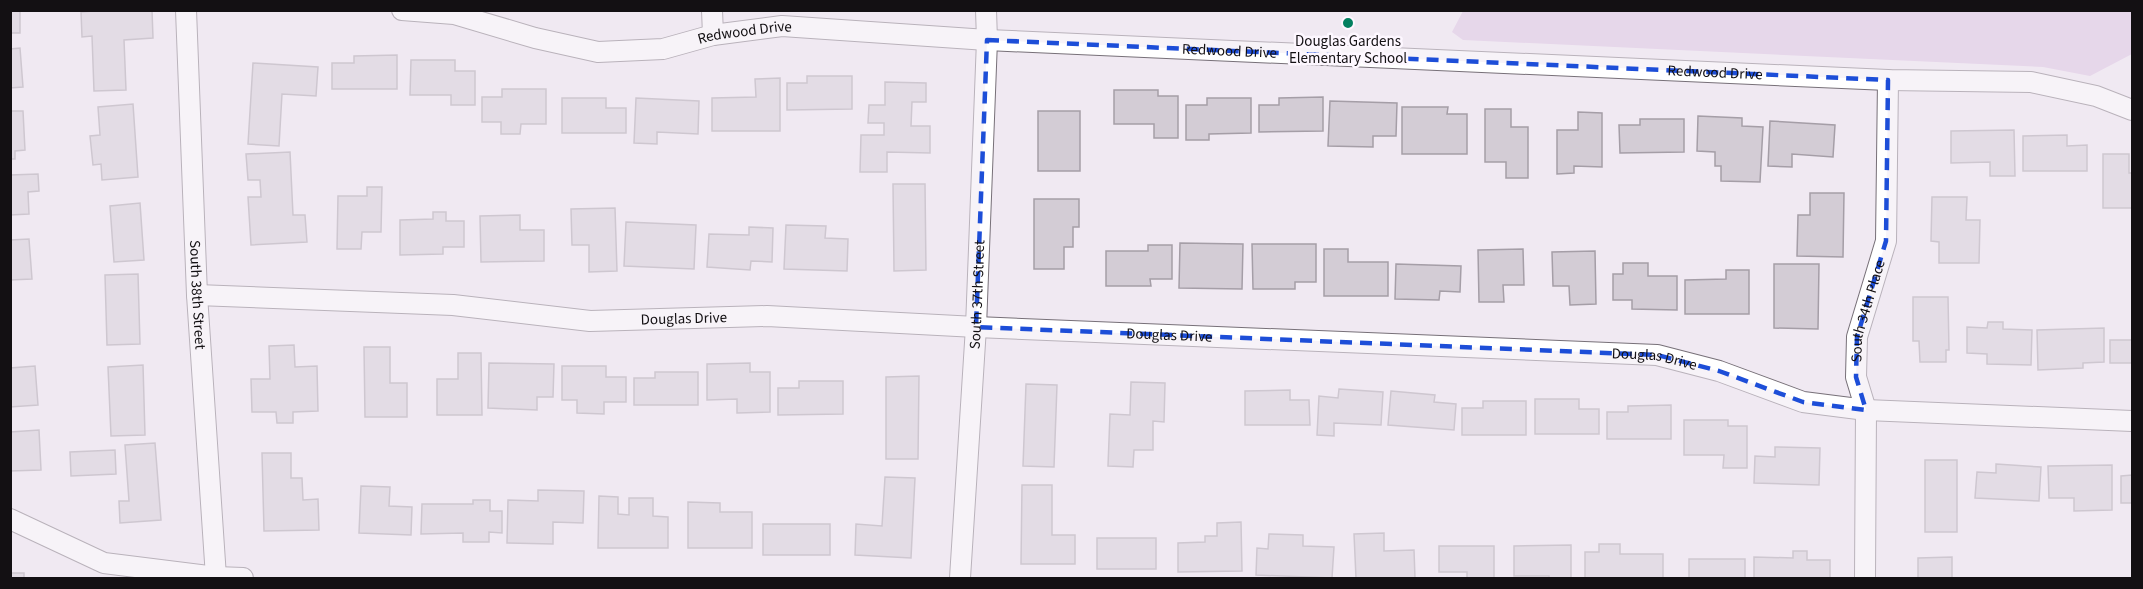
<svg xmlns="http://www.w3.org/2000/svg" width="2143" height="589" font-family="'Source Sans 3',sans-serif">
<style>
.green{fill:#dac0e1}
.building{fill:#d3ccd5;stroke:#a59ea7;stroke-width:1.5}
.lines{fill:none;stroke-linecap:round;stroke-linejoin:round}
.street-casing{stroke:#777078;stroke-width:22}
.street{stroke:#fff;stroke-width:20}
.marked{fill:none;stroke:#1d4ed8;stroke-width:4.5;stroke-dasharray:12 8;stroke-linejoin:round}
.poi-dot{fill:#038060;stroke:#fdf7ff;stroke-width:2}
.labels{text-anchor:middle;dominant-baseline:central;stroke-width:5;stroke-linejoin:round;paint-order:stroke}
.street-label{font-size:15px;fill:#131013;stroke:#fdf7ff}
.poi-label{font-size:15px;fill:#131013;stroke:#fdf7ff}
</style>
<rect width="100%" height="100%" fill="#f0e9f2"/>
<!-- green -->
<path class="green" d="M1463,11h669v43l-42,22 -47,-9 -580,-27 -11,-8z"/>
<!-- building -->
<g class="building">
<rect x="10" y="10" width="10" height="23"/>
<path d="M106,10h46l1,28 -29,2 2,50 -32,1 -2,-55 -10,1 -1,-25z"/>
<path d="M20,48l3,39 -13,1v-39z"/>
<path d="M397,55v34h-65v-26h22v-7z"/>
<path d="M411,60h44v11h20v34h-24v-10h-41z"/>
<path d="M253,63l65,4 -2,29 -34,-2 -3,52 -31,-2z"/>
<path d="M807,76h45v33l-65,1v-27h20z"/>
<path d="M780,78v53h-68v-33l44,-1 -1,-18z"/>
<path d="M885,82l41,1v19h-14l-1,24h19v27l-43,-1v20h-27l1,-37h23v-12h-16l1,-18h16z"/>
<path d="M502,89h44v35h-25l-1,10h-19v-12h-19v-25h20z"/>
<path d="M1114,90h44v6h20v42h-24v-14h-40z"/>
<path d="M1323,97v34l-64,1v-27h20v-7z"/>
<path d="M562,98h44v10h20v25h-64z"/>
<path d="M636,98l63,3 -1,33 -41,-2v12l-23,-1z"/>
<path d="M1207,98h44v35l-42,1v6h-23v-35h21z"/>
<path d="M1330,101l67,2 -1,33h-23v11l-45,-1z"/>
<path d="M133,104l5,73 -36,3 -1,-16 -8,1 -3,-29 10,-1 -2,-28z"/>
<path d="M1402,107h46l-1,7h20v40h-65z"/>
<path d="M1485,109h26v18h17v51h-22v-16h-21z"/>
<path d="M10,111h13l2,39 -10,1v8h-5z"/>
<rect x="1038" y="111" width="42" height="60"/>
<path d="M1578,112l24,1v54l-28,-1v7l-17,1v-44h21z"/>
<path d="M1698,116l44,2v8l21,1 -3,55 -39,-1v-15h-6v-14l-18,-1z"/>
<path d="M1640,119h44v33l-64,1 -1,-28h21z"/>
<path d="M1770,121l65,4 -2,32 -41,-3v13l-24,-1z"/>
<path d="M2014,130l1,46h-25v-14l-39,1v-32z"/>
<path d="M2067,135v11l20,-1v26h-64v-35z"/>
<path d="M290,152l3,63h12l2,27 -56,3 -3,-48h13l-1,-17h-12l-2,-26z"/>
<path d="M2103,154h26v19h3v35h-29z"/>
<path d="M38,174l1,17 -11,1 1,22 -19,1v-40z"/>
<path d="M893,184h32l1,86 -32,1z"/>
<path d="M367,187h15l-1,45h-19l-1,17h-24l1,-53h29z"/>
<path d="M1810,193h34l-1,64 -46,-1 1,-41h12z"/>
<path d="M1932,197h35l-1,23h14l-1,43h-40v-21l-8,-1z"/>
<path d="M1034,199h45v28h-6v20h-9v22h-30z"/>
<path d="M140,203l4,57 -30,2 -4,-56z"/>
<path d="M615,208l2,63 -28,1v-27h-17l-1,-36z"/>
<path d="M433,212h13v9h18v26h-21v7l-43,1v-35l33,-1z"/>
<path d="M520,215v15h24v31l-63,1 -1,-46z"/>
<path d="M626,222l70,3 -2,44 -70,-3z"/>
<path d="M786,225l40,1 -1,12 23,1 -1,32 -63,-2z"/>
<path d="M749,227l24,1 -1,34 -21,-1 -1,9 -43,-3 2,-33 40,1z"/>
<path d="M29,239l3,40 -22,1v-40z"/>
<path d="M1180,243l63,1 -1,45 -63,-1z"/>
<path d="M1252,244h64v38h-21v7h-42z"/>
<path d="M1148,245h24v34h-22l1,7h-45v-35h42z"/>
<path d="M1324,249h24v13h40v34h-64z"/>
<path d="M1523,249l1,36h-21l1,17h-25l-1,-52z"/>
<path d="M1595,251l1,53 -26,1 -1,-19h-16l-1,-34z"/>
<path d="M1623,263h25v13h29v34l-45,-1v-9h-19v-26h10z"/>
<path d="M1396,264l65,2 -1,26 -20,-1 -1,9 -44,-1z"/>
<path d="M1774,264h45l-1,65 -44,-1z"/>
<path d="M1726,270h23v44h-64v-34l41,-1z"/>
<path d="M138,274l2,70 -33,1 -2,-70z"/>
<path d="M1913,297h35l1,53h-3v12h-26l-1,-21h-6z"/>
<path d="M1988,322h15v7l29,1 -1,35 -44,-1v-10l-20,-1v-26l20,1z"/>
<path d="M2104,328v34l-21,1v5l-45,2 -1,-40z"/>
<path d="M2110,340h22v33v-10h-22z"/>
<path d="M294,345l1,22 22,-1 1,45 -25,1v11h-16l-1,-11h-24l-1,-33h19l-1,-33z"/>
<path d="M364,347h26v36h17v34h-42z"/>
<path d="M458,353h23l1,62h-45v-36h21z"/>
<path d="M489,363l65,1 -1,33h-16v13l-49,-2z"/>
<path d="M750,363v9h20v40l-33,1v-14l-30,1v-36z"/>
<path d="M143,365l2,70 -34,1 -3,-69z"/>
<path d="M35,366l3,39 -28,2v-39z"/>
<path d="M562,366h44v11h20v25h-22v12l-27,-1v-13h-15z"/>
<path d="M655,372h43v33h-64v-27h21z"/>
<path d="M919,376l-1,83h-32v-82z"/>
<path d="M799,381h44v33l-65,1v-27h21z"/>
<path d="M1131,382l34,1 -1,39 -11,-1v29h-19l-1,17 -25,-1 2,-52 20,1z"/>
<path d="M1026,384l31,1 -3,82 -31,-1z"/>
<path d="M1339,389l44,3 -2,33 -47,-2v13l-17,-1 2,-39 19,2z"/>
<path d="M1290,390v10h19l1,25h-65v-34z"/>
<path d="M1391,391l44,4 -1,7 22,2 -2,26 -66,-5z"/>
<path d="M1535,399h44v10h20v25h-64z"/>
<path d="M1483,401h43v34h-64v-27h21z"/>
<path d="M1671,405v34h-64v-27h21v-6z"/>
<path d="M1684,420h44v6h19v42h-24l1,-13h-40z"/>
<path d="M39,430l2,40 -31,1v-39z"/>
<path d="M155,443l6,77 -41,3 -1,-22h10l-4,-56z"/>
<path d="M1775,447l45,1 -1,37 -65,-2 1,-27 20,1z"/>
<path d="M115,450l1,24 -45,2 -1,-24z"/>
<path d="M262,453h29v25h11l1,22 15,-1 1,31 -55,1z"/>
<rect x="1925" y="460" width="32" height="72"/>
<path d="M1996,464l45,3 -2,34 -64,-3 2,-26 19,1z"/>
<path d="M2112,465v45l-38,1v-13h-25l-1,-32z"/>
<path d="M2132,475v28h-11v-27z"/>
<path d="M885,477l30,1 -4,80 -56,-3 1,-31 26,2z"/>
<path d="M1022,485h30v50h23v29h-54z"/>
<path d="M361,486l29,1 -1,19 23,1 -1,28 -52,-2z"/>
<path d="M538,490l46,1 -1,32 -30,-1v22l-46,-1 1,-43 30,1z"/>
<path d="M599,496l19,1v17l11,1v-17h24v18l15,1v31h-70z"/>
<path d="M473,500h17v11h12v22l-13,-1v10h-26v-9l-42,1 1,-30h51z"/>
<path d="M688,502l32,1v9h32v36h-64z"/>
<path d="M1241,522l1,49 -64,1v-29l27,-1v-6h12v-13z"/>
<rect x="763" y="524" width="67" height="31"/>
<path d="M1384,533v18l30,-1 1,28h-59l-2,-44z"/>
<path d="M1269,534l34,1v11l31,1 -2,31 -76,-3 1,-27 11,1z"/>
<rect x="1097" y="538" width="59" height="31"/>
<path d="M1599,544h21v10h43v24h-78v-26h14z"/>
<path d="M1571,545v33h-22v-2h-35v-30z"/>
<path d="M1439,546h55v32h-27v-6h-28z"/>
<path d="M1793,551h14v9h23v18h-76v-21l39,1z"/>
<path d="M1952,557v21h-34v-20z"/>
<rect x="1689" y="559" width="56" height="19"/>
<rect x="10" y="573" width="14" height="5"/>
</g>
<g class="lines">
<defs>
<g id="street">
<path id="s1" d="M186,10l11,285 19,282"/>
<path id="s2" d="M402,10l52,4 81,24 63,14 65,-3 50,-14 69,-9 205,14 901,40 143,2 65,14 36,14"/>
<path d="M712,10l1,25"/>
<path id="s3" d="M197,295l256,10 137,16 177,-5 209,11 681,28 62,16 84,31 63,8 266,11"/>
<path d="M10,519l94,44 112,14 27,1"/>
<path id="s4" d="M960,578l16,-251 11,-287 -1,-30"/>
<path id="s5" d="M1865,578l1,-168 -10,-33 1,-40 29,-96 2,-161"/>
</g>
</defs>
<!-- street casing -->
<use href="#street" class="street-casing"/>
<!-- street -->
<use href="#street" class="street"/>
</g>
<!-- marked area -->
<path d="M0 0H2143V589H0ZM987,40l901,40 -2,161 -29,96 -1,40 10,33 -63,-8 -84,-31 -62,-16 -681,-28z" fill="#f0e9f2" fill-opacity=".55" fill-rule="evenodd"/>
<path class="marked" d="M987,40l901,40 -2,161 -29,96 -1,40 10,33 -63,-8 -84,-31 -62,-16 -681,-28z"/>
<!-- markers -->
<circle class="poi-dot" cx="1348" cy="23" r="6"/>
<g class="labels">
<!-- street labels -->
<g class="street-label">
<text stroke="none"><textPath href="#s2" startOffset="350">Redwood Drive</textPath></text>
<text stroke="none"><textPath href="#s2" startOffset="836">Redwood Drive</textPath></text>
<text stroke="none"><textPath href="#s2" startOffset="1322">Redwood Drive</textPath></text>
<text stroke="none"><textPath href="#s1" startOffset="285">South 38th Street</textPath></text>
<text stroke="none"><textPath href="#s4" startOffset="284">South 37th Street</textPath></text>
<text stroke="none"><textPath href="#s5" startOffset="270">South 34th Place</textPath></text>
<text stroke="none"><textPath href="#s3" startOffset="488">Douglas Drive</textPath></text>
<text stroke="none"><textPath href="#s3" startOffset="974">Douglas Drive</textPath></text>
<text stroke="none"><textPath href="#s3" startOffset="1460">Douglas Drive</textPath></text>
</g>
<!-- poi labels -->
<g class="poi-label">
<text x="1348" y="41">Douglas Gardens<tspan x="1348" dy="17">Elementary School</tspan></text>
</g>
</g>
<!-- border -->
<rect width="2143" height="589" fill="none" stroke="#131013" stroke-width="24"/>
</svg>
